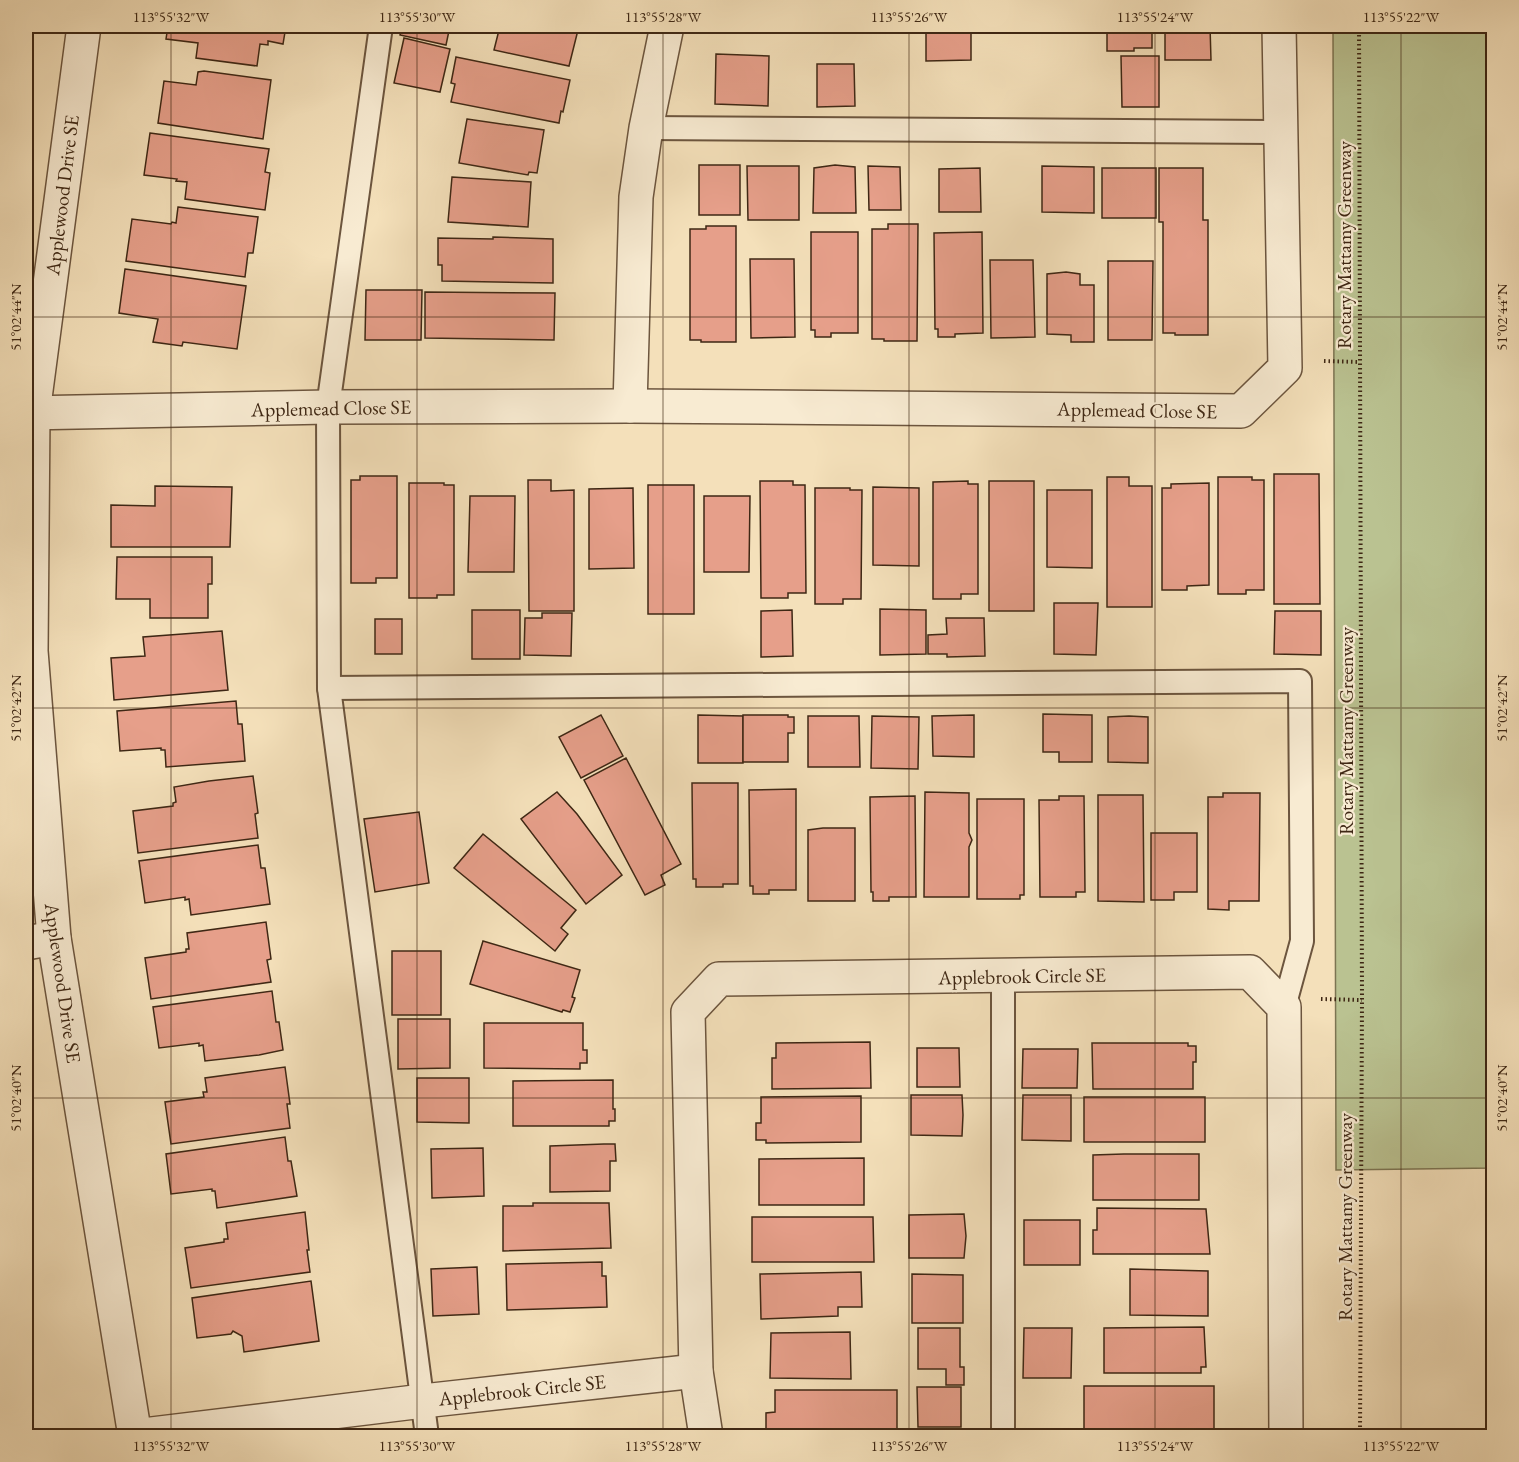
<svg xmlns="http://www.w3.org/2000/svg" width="1519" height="1462" font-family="'EB Garamond',serif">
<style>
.green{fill:#bac291;stroke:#7c7452;stroke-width:1.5}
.building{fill:#e69f8a;stroke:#3e2714;stroke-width:1.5}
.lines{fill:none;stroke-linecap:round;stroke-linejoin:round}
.service-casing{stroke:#6c553e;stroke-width:26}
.minor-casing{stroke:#6c553e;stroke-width:36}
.tertiary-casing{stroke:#6c553e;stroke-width:36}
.path{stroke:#3e2714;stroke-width:4;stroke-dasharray:1.5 3;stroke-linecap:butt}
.service{stroke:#f8ebd2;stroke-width:22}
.minor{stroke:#f8ebd2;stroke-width:33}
.tertiary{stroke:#f8ebd2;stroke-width:33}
.ticks{fill:none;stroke:#3e2714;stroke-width:1.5;stroke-opacity:0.45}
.labels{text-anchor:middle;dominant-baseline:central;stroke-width:4.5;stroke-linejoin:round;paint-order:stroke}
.street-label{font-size:20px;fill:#3e2714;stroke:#f8ebd2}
.neatline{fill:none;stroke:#3e2714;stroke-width:2}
.ticks-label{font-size:15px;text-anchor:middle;fill:#3e2714}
</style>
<rect width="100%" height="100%" fill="#f4e0ba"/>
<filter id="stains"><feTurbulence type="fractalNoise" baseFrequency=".00333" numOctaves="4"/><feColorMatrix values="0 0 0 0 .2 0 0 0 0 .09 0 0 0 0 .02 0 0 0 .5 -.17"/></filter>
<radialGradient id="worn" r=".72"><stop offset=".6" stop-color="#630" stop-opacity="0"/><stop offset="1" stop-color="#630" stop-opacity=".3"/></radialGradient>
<!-- green -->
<path class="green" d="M1333,26h160v1142l-157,2z"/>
<!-- building -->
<g class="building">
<path d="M168,26h118l-3,18 -15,-3v4l-8,-1 -3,22 -61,-8 2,-15 -32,-4z"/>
<path d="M402,26h48l-4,19 -46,-10z"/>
<path d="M500,26h79l-10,40 -75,-16z"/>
<path d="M926,26h45v34l-45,1z"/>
<path d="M1107,26h45v22h-18v3h-27z"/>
<path d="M1165,26h45l1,34h-46z"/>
<path d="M404,38l46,11 -10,43 -46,-9z"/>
<path d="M716,54l53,2 -1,50 -53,-2z"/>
<path d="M1121,56h38v51h-37z"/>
<path d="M456,57l114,23 -7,32 -2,-1 -2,12 -108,-21 4,-18 -4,-1z"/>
<path d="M817,64h37l1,42 -38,1z"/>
<path d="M204,71l67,9 -8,59 -105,-16 6,-42 32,4 2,-13z"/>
<path d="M467,119l77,11 -7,43 -8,-1 -1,3 -69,-12z"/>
<path d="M150,133l119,16 -4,23 5,1 -5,37 -80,-11 2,-17 -11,-1 1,-2 -33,-4z"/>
<rect x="699" y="165" width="41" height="50"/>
<path d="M835,165l20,2 1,46h-43l1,-45z"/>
<path d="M747,166h52v54h-51z"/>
<path d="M868,166l32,1 1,43h-32z"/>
<path d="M1042,166l52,1v46l-52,-1z"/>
<path d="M980,168l1,44h-42v-43z"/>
<rect x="1102" y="168" width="54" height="50"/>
<path d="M1159,168h44v52h5v115h-33v-2h-12v-111h-4z"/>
<path d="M452,177l79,5 -3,45 -80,-5z"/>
<path d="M178,207l80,10 -5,36h-5l-3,24 -119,-16 6,-42 39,5 1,-2 4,1z"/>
<path d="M888,224h30l-1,117h-33v-2h-12v-110h16z"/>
<path d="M706,226h30v116h-35v-2h-11v-111h16z"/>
<path d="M811,232h47v101h-27v4h-16v-7h-4z"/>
<path d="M982,232l1,101 -28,1v3h-17v-8h-3l-1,-96z"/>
<path d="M493,237l60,2v44l-111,-2v-16h-4v-27l55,1z"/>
<path d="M750,259h44l1,78 -44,1z"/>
<path d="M990,260h43l2,77 -44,1z"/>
<path d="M1108,261h45l-1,79h-44z"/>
<path d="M125,269l121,17 -9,63 -54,-7 -1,4 -29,-4 5,-23 -39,-6z"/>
<path d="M1066,272l14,2v11h14v57h-23v-7l-24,-1v-60z"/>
<path d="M366,290h56l-1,50h-56z"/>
<path d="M425,292l130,1 -1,47 -129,-2z"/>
<path d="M1274,474h45l1,130h-46z"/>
<path d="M360,476h37v102h-21v5h-25v-103h9z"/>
<path d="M1107,477h22v9h23v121h-45z"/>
<path d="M1218,477h34v3h12v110h-18v4h-28z"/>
<path d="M528,480h23v11l23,-1v121h-45z"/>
<path d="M760,481h33v4h12l1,108h-18v5h-27z"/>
<path d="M968,481v3h10v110h-17v5h-28v-117z"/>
<rect x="989" y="481" width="45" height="130"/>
<path d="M409,483h35v2h10v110h-17v3h-28z"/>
<path d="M1209,483v102l-22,1v4h-25v-102h9v-4z"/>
<rect x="648" y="485" width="46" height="129"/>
<path d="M155,486l77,1 -2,60h-119v-42l44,1z"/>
<path d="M873,487l46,1v78l-46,-1z"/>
<path d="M633,488l1,80 -45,1v-80z"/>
<path d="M815,488h35v2h12l-1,109h-18v5h-28z"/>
<path d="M1047,490h45v78l-45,-1z"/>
<path d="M470,496h45l-1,76h-46z"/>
<path d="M704,496h46l-1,76h-45z"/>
<path d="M117,557h95v27h-4v34h-58v-19h-34z"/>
<path d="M1054,603h44l-2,52 -42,-1z"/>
<path d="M880,609l46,1v44l-46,1z"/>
<rect x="472" y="610" width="48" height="49"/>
<path d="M792,610l1,46 -32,1v-46z"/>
<path d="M1275,611h46v44l-47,-1z"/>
<path d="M542,613h30l-1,43 -47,-1 1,-37h17z"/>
<path d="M946,618h38l1,38 -38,1v-3h-19v-19l19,-1z"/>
<rect x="375" y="619" width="27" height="35"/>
<path d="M222,631l6,59 -114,10 -3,-42 34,-2 -2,-19z"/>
<path d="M236,701l2,23h4l3,37 -79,6 -1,-17h-4v-2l-41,3 -3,-40z"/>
<path d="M1043,714l49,1v47h-33v-10h-16z"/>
<path d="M601,715l22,41 -42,22 -22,-41z"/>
<path d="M698,715l45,1v47h-45z"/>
<path d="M743,715h45v2h6v16h-6v29h-45z"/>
<path d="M974,715v42l-41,-1 -1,-40z"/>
<path d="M808,716h51l1,51h-52z"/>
<path d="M872,716l47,1 -1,52 -47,-1z"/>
<path d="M1129,716l19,1v46l-40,-1v-45z"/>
<path d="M626,758l55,106 -20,11 4,10 -20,10 -61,-115z"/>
<path d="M253,776l5,37 -3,1 3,24 -120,15 -5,-42 40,-5v-3l3,-1 -2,-15 35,-6z"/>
<path d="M692,783h46v101h-15v3h-27v-8h-3z"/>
<path d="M796,789v101h-27v4h-16v-8h-3l-1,-96z"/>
<path d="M557,792l20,22 45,61 -36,29 -65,-85z"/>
<path d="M925,792l44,1v40l3,7 -3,7v50h-45z"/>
<path d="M1223,793h37l-1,108h-30v9l-21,-1v-112h15z"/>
<path d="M1098,795h45l1,107 -46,-1z"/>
<path d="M915,796l1,101h-27v4h-16v-9h-2l-1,-95z"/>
<path d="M1059,796h25l1,96h-9v5h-36l-1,-97h20z"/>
<path d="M977,799h47v96h-4v4h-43z"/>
<path d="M419,812l10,71 -54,9 -11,-73z"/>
<path d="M823,828h32v73h-47v-71z"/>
<path d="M1151,833h46v59h-23v8h-23z"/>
<path d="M483,834l93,76 -15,18 7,6 -13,17 -101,-83z"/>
<path d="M258,845l3,23h4l5,36 -79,11 -2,-16 -4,1v-3l-40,6 -6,-42z"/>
<path d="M266,922l5,37 -4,1 4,22 -120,17 -6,-41 41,-6v-3h3l-2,-16z"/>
<path d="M483,941l97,29 -8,27 3,1 -5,14 -7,-2 -1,2 -92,-28z"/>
<rect x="392" y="951" width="49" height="64"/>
<path d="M272,991l4,31h3l4,28 -24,5 -54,6 -2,-16 -4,1v-3l-40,5 -6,-41z"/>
<path d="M398,1019h52v49l-52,1z"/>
<path d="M484,1023h99v27h4v13h-7v6l-96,-1z"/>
<path d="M870,1042l1,46 -99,1v-31h4v-15z"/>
<path d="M1092,1043h96v3h8v16h-3v27h-100z"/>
<path d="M917,1048h42l1,39h-43z"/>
<path d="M1023,1049h55l-1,39h-55z"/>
<path d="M285,1067l5,37h-3l3,24 -119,16 -6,-42 39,-5 -1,-5h4l-2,-14z"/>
<path d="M417,1078h52v45l-52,-1z"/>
<path d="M613,1080v29h2v12h-6v5h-96v-45z"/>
<path d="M911,1095h51l1,20 -1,21 -51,-1z"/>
<path d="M1023,1095h48v46l-49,-1z"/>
<path d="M861,1096v46l-95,1v-3h-10v-17h5v-26z"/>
<rect x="1084" y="1097" width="121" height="45"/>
<path d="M285,1137l3,24h3l6,35 -80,12 -2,-17h-3v-2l-41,5 -5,-40z"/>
<path d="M604,1144h11l1,17h-6v30l-60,1v-46z"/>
<path d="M483,1148l1,48 -52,2 -1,-49z"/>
<path d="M1124,1154h75v46h-106v-45z"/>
<path d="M864,1158v47h-105v-46z"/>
<path d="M533,1203h76l2,45 -108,3v-45h30z"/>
<path d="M1097,1208l109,1 4,45h-117v-24h4z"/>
<path d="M305,1212l4,38h-2l3,22 -119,16 -6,-40 39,-6v-3h4l-2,-16z"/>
<path d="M964,1214l2,22 -2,22h-55v-43z"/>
<path d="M752,1217h121l1,45h-122z"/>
<rect x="1024" y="1220" width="56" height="45"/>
<path d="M602,1262v14h4l1,31 -100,3 -1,-46z"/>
<path d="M477,1267l2,47 -46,2 -2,-47z"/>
<path d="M1130,1269l78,2v45l-78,-1z"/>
<path d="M861,1272l1,35h-24v9l-77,3 -1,-45z"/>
<path d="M912,1274l51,1v48h-51z"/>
<path d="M311,1281l8,60 -75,11 -2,-16 -9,-5 -2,3 -34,4 -5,-40z"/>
<path d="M1204,1327l2,40h-5v6h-97v-45z"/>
<path d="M918,1328h42v39h4v18h-18v-16h-28z"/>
<path d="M1024,1328h48l-1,50h-48z"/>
<path d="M850,1332l1,47 -81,-1 1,-45z"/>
<rect x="1084" y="1386" width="130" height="45"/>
<path d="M917,1387h44v40h-43z"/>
<path d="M775,1390h122v44l-131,2v-23l9,-1z"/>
</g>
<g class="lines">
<defs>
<g id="service">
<path d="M381,26l-53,381 1,281 98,748"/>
<path d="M646,128l634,4"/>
<path d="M329,688l971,-7 2,260 -18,66"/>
<path d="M1003,977v459"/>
</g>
<g id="minor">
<path d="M630,406l6,-209 10,-69 21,-102"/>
<path d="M26,413l302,-6 302,-1 611,5 44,-43 -6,-342"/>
<path d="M26,943l28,-5"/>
<path d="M135,1436l288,-35 273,-30"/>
<path d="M706,1436l-10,-65 -8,-359 31,-33 531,-7 34,35 2,429"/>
</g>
<path id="tertiary" d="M84,26l-51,387 -2,238 23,287 81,498"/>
</defs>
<!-- service casing -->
<use href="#service" class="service-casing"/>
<!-- minor casing -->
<use href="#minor" class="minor-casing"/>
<!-- tertiary casing -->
<use href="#tertiary" class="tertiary-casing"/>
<!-- path -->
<g class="path">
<path d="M1359,26l3,974 -2,436"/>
<path d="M1324,361l36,1"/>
<path d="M1321,999l41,1"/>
</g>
<!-- service -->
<use href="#service" class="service"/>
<!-- minor -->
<use href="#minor" class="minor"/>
<!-- tertiary -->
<use href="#tertiary" class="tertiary"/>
</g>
<!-- ticks -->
<path class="ticks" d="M171,26v1410M417,26v1410M663,26v1410M909,26v1410M1155,26v1410M1401,26v1410M26,317h1468M26,708h1468M26,1098h1468"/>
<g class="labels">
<!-- street labels -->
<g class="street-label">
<text transform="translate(62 195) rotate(-83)">Applewood Drive SE</text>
<text transform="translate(1344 245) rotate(-90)">Rotary Mattamy Greenway</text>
<text transform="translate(331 408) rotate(-1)">Applemead Close SE</text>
<text transform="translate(1137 410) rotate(1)">Applemead Close SE</text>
<text transform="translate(1346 731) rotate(-90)">Rotary Mattamy Greenway</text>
<text transform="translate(1022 976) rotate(-1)">Applebrook Circle SE</text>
<text transform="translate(63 983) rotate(82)">Applewood Drive SE</text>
<text transform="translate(1345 1217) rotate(-90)">Rotary Mattamy Greenway</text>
<text transform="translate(522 1390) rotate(-6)">Applebrook Circle SE</text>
</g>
</g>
<!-- margin -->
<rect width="1519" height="1462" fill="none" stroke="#f4e0ba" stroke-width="66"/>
<rect x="33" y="33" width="1453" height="1396" class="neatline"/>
<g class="ticks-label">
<text x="171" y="22">113°55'32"W</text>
<text x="417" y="22">113°55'30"W</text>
<text x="663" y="22">113°55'28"W</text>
<text x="909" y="22">113°55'26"W</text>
<text x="1155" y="22">113°55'24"W</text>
<text x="1401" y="22">113°55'22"W</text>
<text transform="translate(16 317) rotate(-90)" y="5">51°02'44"N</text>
<text transform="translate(1502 317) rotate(-90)" y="5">51°02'44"N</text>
<text transform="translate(16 708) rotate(-90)" y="5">51°02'42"N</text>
<text transform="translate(1502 708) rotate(-90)" y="5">51°02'42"N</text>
<text transform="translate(16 1098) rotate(-90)" y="5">51°02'40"N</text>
<text transform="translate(1502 1098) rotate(-90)" y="5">51°02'40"N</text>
<text x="171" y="1451">113°55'32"W</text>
<text x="417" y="1451">113°55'30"W</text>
<text x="663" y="1451">113°55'28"W</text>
<text x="909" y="1451">113°55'26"W</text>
<text x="1155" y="1451">113°55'24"W</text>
<text x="1401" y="1451">113°55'22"W</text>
</g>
<rect width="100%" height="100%" filter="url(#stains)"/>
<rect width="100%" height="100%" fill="url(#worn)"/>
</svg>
